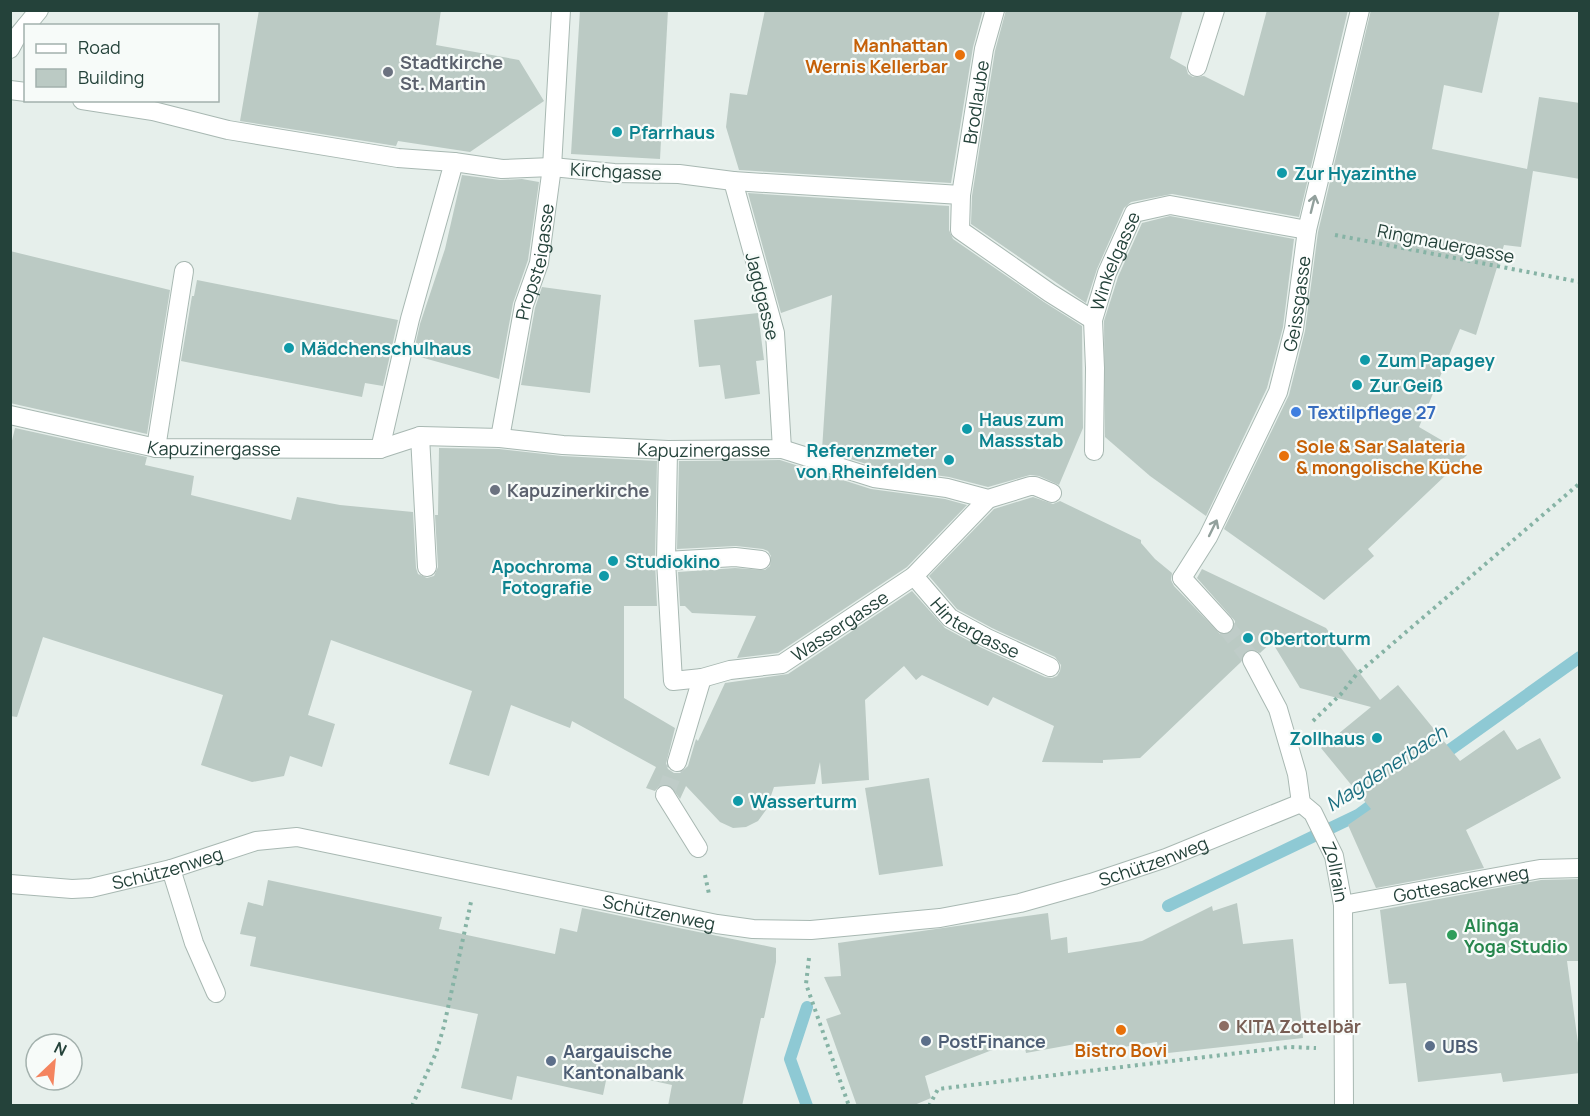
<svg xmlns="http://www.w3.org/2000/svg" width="1590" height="1116" font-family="Manrope,sans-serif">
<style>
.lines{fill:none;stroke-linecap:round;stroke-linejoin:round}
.stream{stroke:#8ec9d4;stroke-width:12}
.building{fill:#bbcac4}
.pedestrian-tunnel{stroke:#bfccc8;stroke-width:18;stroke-dasharray:18 9;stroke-linecap:butt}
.minor-tunnel{stroke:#bfccc8;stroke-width:18;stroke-dasharray:18 9;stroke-linecap:butt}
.service-casing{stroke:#a8b8b2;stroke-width:20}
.pedestrian-casing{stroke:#a8b8b2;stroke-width:20}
.minor-casing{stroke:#a8b8b2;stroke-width:20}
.path{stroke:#86b3a5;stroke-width:4;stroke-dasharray:3 4.5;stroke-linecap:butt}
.service{stroke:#fff;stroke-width:18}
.pedestrian{stroke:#fff;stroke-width:18}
.minor{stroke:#fff;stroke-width:18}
.oneway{stroke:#92a09c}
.food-dot{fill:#e8710a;stroke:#f7fbf9;stroke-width:2}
.worship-dot{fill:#6b7280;stroke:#f7fbf9;stroke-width:2}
.culture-dot{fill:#0f9aa8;stroke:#f7fbf9;stroke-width:2}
.shop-dot{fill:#3f7fe0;stroke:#f7fbf9;stroke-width:2}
.leisure-dot{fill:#2e9e5b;stroke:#f7fbf9;stroke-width:2}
.education-dot{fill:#8d6e63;stroke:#f7fbf9;stroke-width:2}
.service-dot{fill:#5c6f8a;stroke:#f7fbf9;stroke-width:2}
.labels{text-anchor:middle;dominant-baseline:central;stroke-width:4.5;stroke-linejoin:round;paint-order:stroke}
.food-label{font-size:18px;font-weight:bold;fill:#c56008;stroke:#f7fbf9;text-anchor:end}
.worship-label{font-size:18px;font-weight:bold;fill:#5b616d;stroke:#f7fbf9;text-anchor:start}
.street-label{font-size:18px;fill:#24423a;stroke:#f7fbf9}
.culture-label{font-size:18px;font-weight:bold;fill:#0d838f;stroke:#f7fbf9;text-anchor:start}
.shop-label{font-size:18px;font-weight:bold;fill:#366cbe;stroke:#f7fbf9;text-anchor:start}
.leisure-label{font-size:18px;font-weight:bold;fill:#27864d;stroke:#f7fbf9;text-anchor:start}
.education-label{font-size:18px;font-weight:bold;fill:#785e54;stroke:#f7fbf9;text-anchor:start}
.service-label{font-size:18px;font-weight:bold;fill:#4e5e75;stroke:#f7fbf9;text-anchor:start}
.water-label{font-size:20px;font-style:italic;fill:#1c6f80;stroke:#f7fbf9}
</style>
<rect width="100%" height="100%" fill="#e6efeb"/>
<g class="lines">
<!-- stream -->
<g class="stream">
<path d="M1437,759l143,-102"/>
<path d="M1168,906l190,-91 23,-17"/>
<path d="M807,1007l-17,52 17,47"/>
</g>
</g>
<!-- building -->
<g class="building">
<path d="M259,10h182l-5,35 83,15 25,41 -74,51 -72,-11 -2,5 -156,-25z"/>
<path d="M580,10h88l-8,149 -89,-5z"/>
<path d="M765,10h218l-10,37 -22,136 -212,-13 -13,-43 4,-34 17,2z"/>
<path d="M1006,10h177l-13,48 16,9 2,7 5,3 11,-1 40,20 23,-86h81l-49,207 -127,-23 -41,8 -7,6 -27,61 -11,34 -115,-79 1,-28 23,-145z"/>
<path d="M1371,10h129l-18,83 -38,-8 -12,64 95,20 12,-72 41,6v76l-47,-8 -12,76 -17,-2 -28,90 -16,-6 -41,98 48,28 -99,94 6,7 -50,44 -100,-71 65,-134 16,-64 13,-99z"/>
<path d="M462,175l38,5 22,-1 17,3 -11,78 -15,43 -14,76 -86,-24 7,-31 25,-75z"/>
<path d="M748,193l201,13v24l4,9 91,63 38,24 1,102 -24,57 -20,-9 -9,-1 -42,12 -39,-10 -73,-10 -54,-17 10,-155 -51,18z"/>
<path d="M1170,216l124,23 -11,88 -16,61 -61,128 -56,-40 -45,-39 -1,-116 14,-44 24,-54z"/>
<path d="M10,251l160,39 -23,144 -137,-31z"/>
<path d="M197,280l201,40 -15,66 -18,-3 -3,14 -181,-36 11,-65h2z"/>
<path d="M542,287l59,8 -11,98 -69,-8 14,-77z"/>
<path d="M758,313l6,47 -8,1 4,33 -35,5 -5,-34 -21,2 -5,-47z"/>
<path d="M15,428l132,29 -2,8 49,11 -3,19 100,25 6,-23 43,8 73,7 3,56 2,6 9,4 7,-2 4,-9 -3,-52h3l1,-67 60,1 63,7 95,5 -2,100 2,45h-33v92l51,30 -9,36 2,5 6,4h6l8,-7 8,-27 2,2 27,-58 63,-9 124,-83 33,37 37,20 63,29 7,1 5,-2 3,-5 1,-6 -6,-8 -63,-29 -35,-19 -28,-33 65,-67 39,-12 20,7 7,-3 81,39v3l14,16 17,14 -1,7 3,6 46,48 6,1 6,-3 3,-5v-6l-38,-43 5,-9 124,59 54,72 18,-15 62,76 44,-31 13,20 23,-12 21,40 -95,52 18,38 -108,20 -28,-63 23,-16 -50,-61 50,-41 -71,-19 -28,-46 -12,11 -7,-4 -7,1 -4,5 -1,7 -101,96 -37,2v3l-61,-1 12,-36 -61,-29 -5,9 -66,-31 -6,5 -12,-14 -39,34 4,80 -47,4 -2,-22 -5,22 -41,3 -8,23 -8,11 -12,6 -13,1 -13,-6 -34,-36 -6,13 -10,-14h-10l-5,6 -9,-3 10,-21 -84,-46 -2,7 -59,-23 -22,71 -40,-12 23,-73 -141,-51 -23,75 27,9 -13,43 -32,-11 -6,20 -32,6 -51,-17 22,-70 -180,-58 -26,80 -7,-1v-267z"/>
<path d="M780,460l91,29 74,10 22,6 -60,62 -129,86 -41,5 19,-42 -64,-3 -7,-7h-5l-2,-34 57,-4 30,2 5,-4 1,-10 -3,-5 -5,-2 -27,-3 -59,3 2,-88z"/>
<path d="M929,778l14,88 -64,9 -14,-87z"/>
<path d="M1580,879v82h-13l13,97v15l-77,9 -2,-9 -83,9 -12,-99 -17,1 -9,-74 161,-30z"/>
<path d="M268,880l174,37 -3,12 116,25 5,-26 17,4 5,-24 194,40v14l-12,56h-3l-19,88h-74l4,-21 -64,-14 -5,24 -86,-19 -5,24 -51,-12 17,-74 -228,-48 6,-29 -16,-3 8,-32 15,4z"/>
<path d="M1237,903l6,41 50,-5 10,99 -144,16 -2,-12 -74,11 -2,-10 -55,10 -3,-15 -98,38 6,22 -19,8h-55l-31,-87 15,-5 -17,-37 17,-1 -3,-33 210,-30 3,27 16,-3 1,16 74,-12 70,-35 1,5z"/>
</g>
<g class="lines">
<!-- pedestrian-tunnel -->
<path class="pedestrian-tunnel" d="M665,795l12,-33"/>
<!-- minor-tunnel -->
<path class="minor-tunnel" d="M1224,624l28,36"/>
<defs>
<path id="service" d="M171,869l23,74 22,50"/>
<g id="pedestrian">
<path d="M26,26l13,-16"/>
<path d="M10,49l6,-11 10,-12"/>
<path d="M1197,67l18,-57"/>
<path d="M733,181l228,14 -1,35 90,63 43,27"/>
<path id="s1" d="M961,195l23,-146 11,-39"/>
<path d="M420,436l7,131"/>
<path id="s2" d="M500,438l24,-133 15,-42 13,-96 9,-157"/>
<path d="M156,448l28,-177"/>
<path d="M380,449l30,-130 44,-157"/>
<path d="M782,449l92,29 73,10 41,11 42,-13h5l17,7"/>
<path id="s3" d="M668,450l-2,111 7,120 29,-3 28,-8 52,-6 132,-88 74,-77"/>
<path id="s4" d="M1094,451l1,-83 -2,-48 14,-47 27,-60 36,-8 137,25"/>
<path d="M666,561l69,-4 26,3"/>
<path id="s5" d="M914,576l36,42 37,20 63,29"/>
<path id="s6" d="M1182,578l26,-41 70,-145 16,-63 13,-99 53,-220"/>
<path d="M677,762l25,-84"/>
<path d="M665,795l33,53"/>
</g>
<g id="minor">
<path d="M10,90l16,2"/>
<path id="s7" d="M10,415l146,33 224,1 40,-13 80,2 63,7 105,5 114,-1 -7,-116 -42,-152 -54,-7 -65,-1 -62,-6 -50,2 -48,-7 -56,-4 -170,-28 -75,-19 -71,-11"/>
<path d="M1182,578l42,46"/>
<path id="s8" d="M1252,660l26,49 19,65 4,29 12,10 21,43 9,49 1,201"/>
<path id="s9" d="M10,884l62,5 19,-1 80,-19 85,-28 41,-4 420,87 36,5 58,1 129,-12 80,-15 71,-20 75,-25 135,-55"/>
<path id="s10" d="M1343,905l197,-36 40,-1"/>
</g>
</defs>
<!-- service casing -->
<use href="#service" class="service-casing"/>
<!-- pedestrian casing -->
<use href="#pedestrian" class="pedestrian-casing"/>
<!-- minor casing -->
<use href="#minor" class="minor-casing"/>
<!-- path -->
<g class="path">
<path d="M1335,235l245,47"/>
<path d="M1313,721l28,-27 15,-19 224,-192"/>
<path d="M705,875l4,19"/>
<path d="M809,958l-3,26 43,122"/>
<path d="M412,1106l24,-53 8,-27 27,-124"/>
<path d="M929,1106l9,-17 351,-42 27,1"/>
</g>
<!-- service -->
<use href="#service" class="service"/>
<!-- pedestrian -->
<use href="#pedestrian" class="pedestrian"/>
<!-- minor -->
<use href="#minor" class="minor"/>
</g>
<!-- one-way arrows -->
<defs><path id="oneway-shaft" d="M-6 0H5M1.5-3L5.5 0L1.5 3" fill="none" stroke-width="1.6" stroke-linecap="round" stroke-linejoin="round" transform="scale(1.5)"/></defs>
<g class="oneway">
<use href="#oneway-shaft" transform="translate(1313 204) rotate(-76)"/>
<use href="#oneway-shaft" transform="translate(1213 528) rotate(-64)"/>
</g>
<!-- markers -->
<g class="food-dot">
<circle cx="960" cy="55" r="6"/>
<circle cx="1284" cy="456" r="6"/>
<circle cx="1121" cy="1030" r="6"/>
</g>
<g class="worship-dot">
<circle cx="388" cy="72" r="6"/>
<circle cx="495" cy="490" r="6"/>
</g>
<g class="culture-dot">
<circle cx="617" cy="132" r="6"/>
<circle cx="1282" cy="173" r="6"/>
<circle cx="289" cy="348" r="6"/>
<circle cx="1365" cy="360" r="6"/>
<circle cx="1357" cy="385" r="6"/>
<circle cx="967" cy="429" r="6"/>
<circle cx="949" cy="460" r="6"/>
<circle cx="613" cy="561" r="6"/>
<circle cx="604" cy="576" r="6"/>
<circle cx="1248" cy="638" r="6"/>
<circle cx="1377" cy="738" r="6"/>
<circle cx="738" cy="801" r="6"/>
</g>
<circle class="shop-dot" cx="1296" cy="412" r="6"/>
<circle class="leisure-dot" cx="1452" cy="935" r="6"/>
<circle class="education-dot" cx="1224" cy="1026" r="6"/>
<g class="service-dot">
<circle cx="926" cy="1041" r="6"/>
<circle cx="1430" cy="1046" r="6"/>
<circle cx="551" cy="1061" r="6"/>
</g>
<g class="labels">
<!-- food labels -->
<g class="food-label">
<text x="948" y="45">Manhattan<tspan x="948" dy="21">Wernis Kellerbar</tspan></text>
<text x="1296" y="446" text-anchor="start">Sole &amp; Sar Salateria<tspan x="1296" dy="21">&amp; mongolische Küche</tspan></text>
<text x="1121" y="1050" text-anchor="middle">Bistro Bovi</text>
</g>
<!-- worship labels -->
<g class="worship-label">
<text x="400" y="62">Stadtkirche<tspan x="400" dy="21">St. Martin</tspan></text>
<text x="507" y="490">Kapuzinerkirche</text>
</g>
<!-- street labels -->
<g class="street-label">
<text stroke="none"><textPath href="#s1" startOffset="94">Brodlaube</textPath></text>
<text transform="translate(616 171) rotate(3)">Kirchgasse</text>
<text transform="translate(1446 243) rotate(11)">Ringmauergasse</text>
<text stroke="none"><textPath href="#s2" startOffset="180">Propsteigasse</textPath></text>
<text stroke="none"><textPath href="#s4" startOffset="194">Winkelgasse</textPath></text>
<text transform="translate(763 296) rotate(76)">Jagdgasse</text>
<text stroke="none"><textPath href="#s6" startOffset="300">Geissgasse</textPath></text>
<text stroke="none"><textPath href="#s7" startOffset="208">Kapuzinergasse</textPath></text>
<text stroke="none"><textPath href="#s7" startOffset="700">Kapuzinergasse</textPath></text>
<text stroke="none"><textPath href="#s3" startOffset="411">Wassergasse</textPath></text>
<text stroke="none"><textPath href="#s5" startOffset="82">Hintergasse</textPath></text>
<text stroke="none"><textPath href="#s9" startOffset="1168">Schützenweg</textPath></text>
<text stroke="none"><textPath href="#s9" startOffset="160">Schützenweg</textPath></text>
<text stroke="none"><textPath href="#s8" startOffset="232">Zollrain</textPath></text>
<text stroke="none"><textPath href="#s10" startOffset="120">Gottesackerweg</textPath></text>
<text stroke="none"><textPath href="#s9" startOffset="664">Schützenweg</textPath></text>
</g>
<!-- culture labels -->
<g class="culture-label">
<text x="629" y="132">Pfarrhaus</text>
<text x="1294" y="173">Zur Hyazinthe</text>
<text x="301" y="348">Mädchenschulhaus</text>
<text x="1377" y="360">Zum Papagey</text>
<text x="1369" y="385">Zur Geiß</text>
<text x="979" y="419">Haus zum<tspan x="979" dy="21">Massstab</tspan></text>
<text x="937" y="450" text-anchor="end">Referenzmeter<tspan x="937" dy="21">von Rheinfelden</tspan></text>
<text x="625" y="561">Studiokino</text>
<text x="592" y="566" text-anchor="end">Apochroma<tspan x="592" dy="21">Fotografie</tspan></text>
<text x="1260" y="638">Obertorturm</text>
<text x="1365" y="738" text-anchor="end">Zollhaus</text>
<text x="750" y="801">Wasserturm</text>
</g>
<!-- shop labels -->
<g class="shop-label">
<text x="1308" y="412">Textilpflege 27</text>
</g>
<!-- leisure labels -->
<g class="leisure-label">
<text x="1464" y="925">Alinga<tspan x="1464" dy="21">Yoga Studio</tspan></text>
</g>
<!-- education labels -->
<g class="education-label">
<text x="1236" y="1026">KITA Zottelbär</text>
</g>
<!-- service labels -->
<g class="service-label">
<text x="938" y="1041">PostFinance</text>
<text x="1442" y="1046">UBS</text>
<text x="563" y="1051">Aargauische<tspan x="563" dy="21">Kantonalbank</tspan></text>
</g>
<!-- water labels -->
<g class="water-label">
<text transform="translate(1386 768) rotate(-33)">Magdenerbach</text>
</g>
</g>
<!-- border -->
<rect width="1590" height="1116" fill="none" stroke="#24423a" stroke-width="24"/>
<!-- legend -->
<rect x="24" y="24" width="195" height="78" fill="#f7fbf9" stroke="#a3b1ad" stroke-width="1.5"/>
<rect x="36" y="44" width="30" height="9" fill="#ffffff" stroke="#a3b1ad" stroke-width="1.5"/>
<text x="78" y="54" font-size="18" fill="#24423a">Road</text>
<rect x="36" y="69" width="30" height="18" fill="#bbcac4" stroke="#a3b1ad" stroke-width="1.5"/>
<text x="78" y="84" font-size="18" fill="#24423a">Building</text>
<!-- north arrow -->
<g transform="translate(54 1062) rotate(26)"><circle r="28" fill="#f7fbf9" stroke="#a3b1ad" stroke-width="1.5"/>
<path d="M0-4.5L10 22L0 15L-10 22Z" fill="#f4845f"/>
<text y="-9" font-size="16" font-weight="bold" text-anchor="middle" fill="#24423a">N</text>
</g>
</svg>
